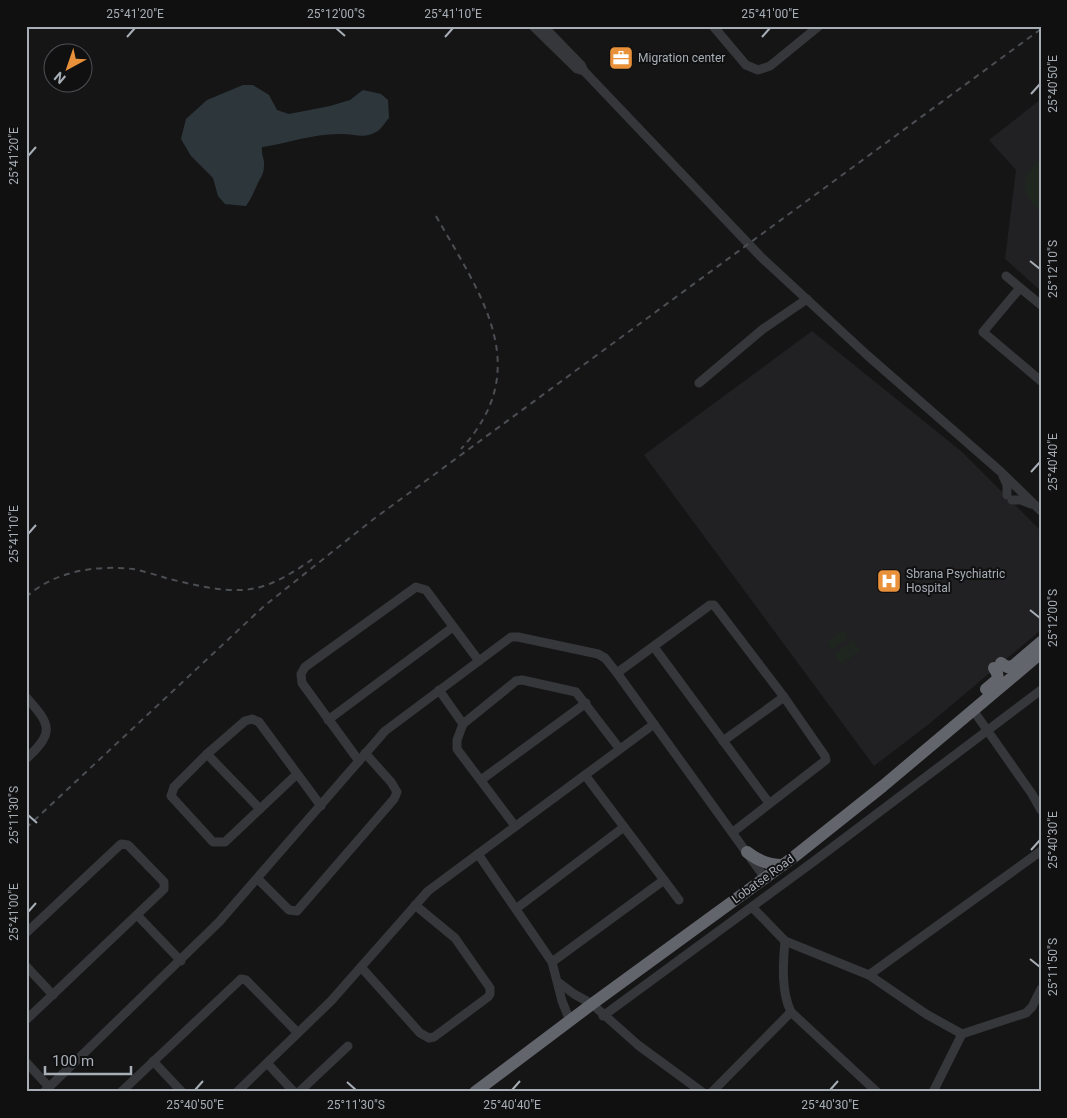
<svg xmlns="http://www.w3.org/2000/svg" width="1067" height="1118" font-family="Roboto,sans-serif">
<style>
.built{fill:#212123}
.green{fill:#1f261f}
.water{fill:#2d373b}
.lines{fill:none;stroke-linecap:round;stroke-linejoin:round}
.minor{stroke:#36373b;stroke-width:9}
.highway{stroke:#62666c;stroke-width:12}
.rail{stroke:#4b4e52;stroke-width:2;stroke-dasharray:6 5;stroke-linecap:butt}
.ticks{fill:none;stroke:#a7aeb6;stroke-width:2}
.labels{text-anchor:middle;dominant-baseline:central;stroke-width:4;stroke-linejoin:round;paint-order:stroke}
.poi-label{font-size:12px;fill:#a7aeb6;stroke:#101011;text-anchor:start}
.street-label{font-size:12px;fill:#a7aeb6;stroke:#101011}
.neatline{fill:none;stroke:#a7aeb6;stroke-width:2}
.ticks-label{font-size:12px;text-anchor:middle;fill:#a7aeb6}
</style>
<rect width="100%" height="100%" fill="#151516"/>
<!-- built -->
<g class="built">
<path d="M1041,99v192l-36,-32 11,-89 -27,-30z"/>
<path d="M812,331l149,120 80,80v99l-112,94 -55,42 -230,-311z"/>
</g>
<!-- green -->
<g class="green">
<path d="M1041,158v55c-22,-20 -22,-35 0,-55z"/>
<path d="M843,630l5,7 -16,12 -5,-7z"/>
<path d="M853,640l7,11 -19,13 -7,-10z"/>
</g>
<!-- water -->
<path class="water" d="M243,85h10l16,10 8,15 12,4 41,-8 20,-6 13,-10 18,4 7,6 1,18c-4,4 -8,12 -13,14 -12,7 -21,2 -34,2 -27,-1 -53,9 -80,13 -1,8 3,13 2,19 0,9 -4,12 -7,19 -4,9 -5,12 -11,21l-21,-2 -7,-8 -5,-18 -22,-22 -10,-17 5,-20 21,-19z"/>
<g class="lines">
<!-- minor -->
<g class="minor">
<path d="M533,26l44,43 7,2"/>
<path d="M543,26l38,39 3,6 177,186 106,98 134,117 40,39"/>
<path d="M713,26l33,39 12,5 12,-4 49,-40"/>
<path d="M1006,276l35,29"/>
<path d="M1020,288l-37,44 58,49"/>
<path d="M699,383l64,-54 44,-30"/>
<path d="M1003,476l4,9v10"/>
<path d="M1012,500h9l10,4"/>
<path d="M654,647l115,156"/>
<path d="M617,673l93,-68h4l70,92 41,59 1,4 -93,72"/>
<path d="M439,690l24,34"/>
<path d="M26,697c25,28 29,35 0,62"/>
<path d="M973,710l59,84 9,16"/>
<path d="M328,720l125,-93"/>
<path d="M723,741l61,-44"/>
<path d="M207,754l53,55"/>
<path d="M359,761l-57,-78 -1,-9 4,-7 111,-80 10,3 53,71"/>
<path d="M297,774l-72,68h-12l-42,-46 3,-9 33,-33 38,-33 7,-2 7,3 62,84"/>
<path d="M585,775l94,125"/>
<path d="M481,780l105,-77"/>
<path d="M515,826l-58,-77v-9l6,-16 53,-43 6,-1 54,12 43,56"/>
<path d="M478,854l74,108 10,39 8,20"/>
<path d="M258,879l31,31 8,1 97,-112 3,-7 -6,-10 -26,-29"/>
<path d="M752,907l33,34 84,34 57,39 36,20 64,-21 6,-6 9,-18"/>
<path d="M517,908l107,-81"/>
<path d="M137,915l44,46"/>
<path d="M26,933l95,-89 7,1 36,37v7l-138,131"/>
<path d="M785,941c-2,22 -4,51 6,71l86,80"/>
<path d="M552,962l112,-82"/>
<path d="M26,966l27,29"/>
<path d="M361,967l59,66 9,5 5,-1 54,-40 2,-3v-6l-35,-50 -40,-33"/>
<path d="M869,975l172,-124"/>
<path d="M558,982l16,12 18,10 46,41 64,47"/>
<path d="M603,1016l214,-157 224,-169"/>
<path d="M153,1061l29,31"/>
<path d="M26,1062l23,25"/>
<path d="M267,1063l27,29"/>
<path d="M44,1092l175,-170 166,-191 126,-94h7l80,17 7,4 12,15 148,205"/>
<path d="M121,1092l120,-113 5,1 52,53"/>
<path d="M237,1092l94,-91 97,-110 226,-167"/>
<path d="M299,1092l49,-46"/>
<path d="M712,1092l79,-80"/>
<path d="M933,1092l29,-58"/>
</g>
<!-- highway -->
<g class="highway">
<path d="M1001,663l6,4 6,-1 28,-24"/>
<path d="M986,689l12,-10 -1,-6 -3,-5"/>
<path d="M747,852c11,9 22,13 36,13"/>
<path d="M475,1092l117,-88 203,-148 88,-70 158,-133"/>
</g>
<!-- rail -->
<g class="rail">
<path d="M436,216c44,78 100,152 25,233"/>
<path d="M26,597c29,-26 69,-32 107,-28 11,2 23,6 33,9 24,6 51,13 76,12 26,-1 51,-17 72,-32"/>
<path d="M26,828l237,-221 108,-86 670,-492"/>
</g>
</g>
<!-- ticks -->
<path class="ticks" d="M336,28l9,8M127,37l8,-9M445,37l8,-9M762,37l8,-9M1031,94l9,-10M28,156l8,-9M1030,261l10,8M1031,472l9,-10M28,534l8,-9M1030,610l10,8M28,815l9,8M1031,850l9,-10M28,912l8,-9M1030,959l10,8M347,1082l9,8M195,1090l8,-9M512,1090l8,-9M830,1090l8,-9"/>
<!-- icons -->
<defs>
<symbol id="office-square" viewBox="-11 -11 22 22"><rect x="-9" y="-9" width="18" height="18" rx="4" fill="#e9913a" stroke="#101011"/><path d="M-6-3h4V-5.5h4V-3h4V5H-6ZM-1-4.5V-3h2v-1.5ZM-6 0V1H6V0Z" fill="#fff"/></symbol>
<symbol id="hospital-square" viewBox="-11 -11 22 22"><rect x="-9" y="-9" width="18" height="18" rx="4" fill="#e9913a" stroke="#101011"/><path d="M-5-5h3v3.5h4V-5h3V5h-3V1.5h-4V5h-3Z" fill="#fff"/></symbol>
</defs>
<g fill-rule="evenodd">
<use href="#office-square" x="607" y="44" width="28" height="28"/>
<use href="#hospital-square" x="875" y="567" width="28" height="28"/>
</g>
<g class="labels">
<!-- poi labels -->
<g class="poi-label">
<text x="638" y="58">Migration center</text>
<text x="906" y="574">Sbrana Psychiatric<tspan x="906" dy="14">Hospital</tspan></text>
</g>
<!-- street labels -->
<g class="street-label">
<text transform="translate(763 879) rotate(-36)">Lobatse Road</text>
</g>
</g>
<!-- border -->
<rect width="1067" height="1118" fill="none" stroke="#101011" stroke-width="55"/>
<!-- north arrow -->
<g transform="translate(68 68) rotate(220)"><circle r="24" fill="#101011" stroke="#4c4f53"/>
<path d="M0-4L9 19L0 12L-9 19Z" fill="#e9913a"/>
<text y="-8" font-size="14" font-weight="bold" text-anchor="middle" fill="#a7aeb6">N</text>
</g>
<!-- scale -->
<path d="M45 1066v8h86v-8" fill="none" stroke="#a7aeb6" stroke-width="2.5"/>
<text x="52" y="1066" font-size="15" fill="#a7aeb6" stroke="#101011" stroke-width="4" paint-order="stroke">100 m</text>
<rect x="28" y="28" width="1012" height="1062" class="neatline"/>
<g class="ticks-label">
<text x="135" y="18">25°41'20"E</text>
<text x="336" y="18">25°12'00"S</text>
<text x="453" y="18">25°41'10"E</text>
<text x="770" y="18">25°41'00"E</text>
<text transform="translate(1053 84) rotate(-90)" y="4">25°40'50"E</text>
<text transform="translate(14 156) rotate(-90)" y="4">25°41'20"E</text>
<text transform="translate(1053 269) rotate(-90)" y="4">25°12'10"S</text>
<text transform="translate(1053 462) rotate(-90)" y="4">25°40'40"E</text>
<text transform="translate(14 534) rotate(-90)" y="4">25°41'10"E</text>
<text transform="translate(1053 618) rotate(-90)" y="4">25°12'00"S</text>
<text transform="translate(14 815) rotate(-90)" y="4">25°11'30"S</text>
<text transform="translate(1053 840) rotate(-90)" y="4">25°40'30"E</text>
<text transform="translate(14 912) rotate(-90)" y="4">25°41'00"E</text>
<text transform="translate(1053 967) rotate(-90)" y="4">25°11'50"S</text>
<text x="195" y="1109">25°40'50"E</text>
<text x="356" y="1109">25°11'30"S</text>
<text x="512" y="1109">25°40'40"E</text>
<text x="830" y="1109">25°40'30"E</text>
</g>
</svg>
